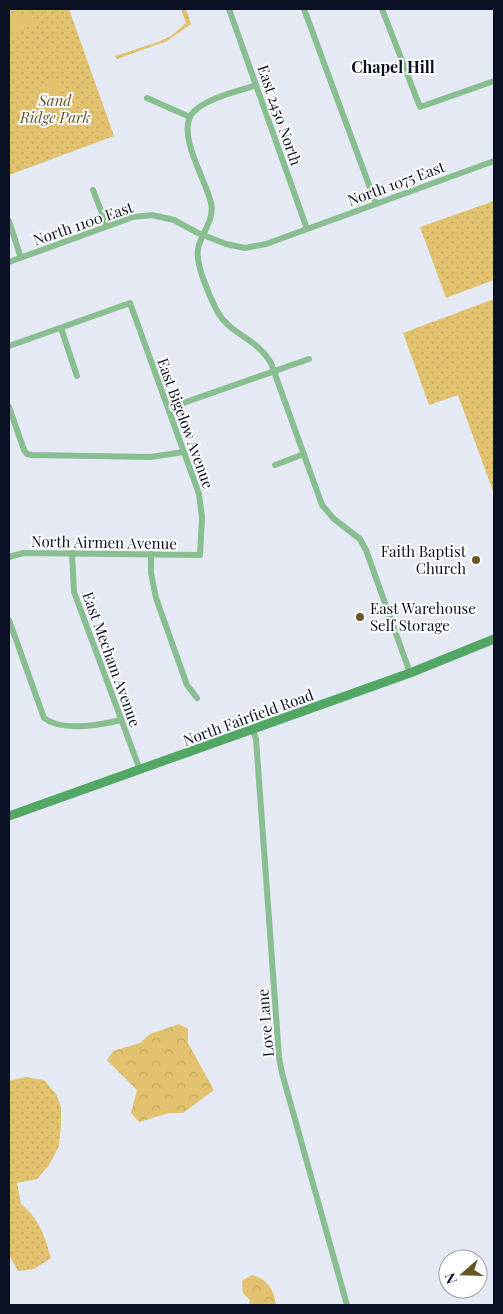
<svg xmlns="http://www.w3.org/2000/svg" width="503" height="1314" font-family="'Playfair Display',serif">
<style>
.grass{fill:url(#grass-dots)}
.forest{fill:url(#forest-crowns)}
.garden{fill:#e2c26e}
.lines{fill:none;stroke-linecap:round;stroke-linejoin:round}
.minor{stroke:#89be91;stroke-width:6}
.secondary{stroke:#53a765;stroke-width:9}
.poi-dot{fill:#685523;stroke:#fff;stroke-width:2}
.labels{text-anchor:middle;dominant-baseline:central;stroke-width:4;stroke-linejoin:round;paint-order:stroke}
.park-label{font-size:15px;font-style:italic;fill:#625228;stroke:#fff}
.street-label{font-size:15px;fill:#0b1125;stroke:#fff}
.poi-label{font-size:15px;fill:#0b1125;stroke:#fff;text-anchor:end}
.neighbourhood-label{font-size:16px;font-weight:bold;fill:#0b1125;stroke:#fff}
</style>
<defs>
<pattern id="grass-dots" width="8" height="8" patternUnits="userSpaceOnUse" patternTransform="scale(1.25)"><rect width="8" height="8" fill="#e2c26e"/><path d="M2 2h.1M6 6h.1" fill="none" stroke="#c1a65f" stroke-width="1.8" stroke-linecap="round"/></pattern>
<pattern id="forest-crowns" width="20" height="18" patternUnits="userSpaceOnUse" patternTransform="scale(1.25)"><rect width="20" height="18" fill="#e2c26e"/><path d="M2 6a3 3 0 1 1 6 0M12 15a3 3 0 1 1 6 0" fill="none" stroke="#c1a65f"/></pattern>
</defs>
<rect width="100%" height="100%" fill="#e4e9f4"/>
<!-- grass -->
<g class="grass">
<path d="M9,9h60l45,127 -105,39z"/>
<path d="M181,9h5l5,15 -24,17 -50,18 -2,-3 43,-14 13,-6 15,-13z"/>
<path d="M494,201v79l-48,18 -26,-71z"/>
<path d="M494,299v195l-36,-99 -29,10 -26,-72z"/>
<path d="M25,1077l19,3 12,14 5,13v18l-2,21 -10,19 -12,14 -20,4 4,21c18,14 24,33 30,54l-17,11 -16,2 -9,-16v-174z"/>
</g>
<!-- forest -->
<g class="forest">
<path d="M179,1024l9,5v14l26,47 -31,23h-14l-30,9 -8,-9 6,-23 -30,-30 6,-9 27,-8 10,-9z"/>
<path d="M252,1275c16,4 22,15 24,30h-27l1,-5 -7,-7 -1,-12z"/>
</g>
<!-- garden -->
<g class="garden">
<path d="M30,11l5,13 -25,10 -1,-16z"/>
<path d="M57,78l4,12 -20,7 -4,-11z"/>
</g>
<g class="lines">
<!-- minor -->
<g class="minor">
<path d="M229,9l78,220"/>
<path d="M304,9l72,195"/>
<path d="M382,9l38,98 74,-26"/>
<path d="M256,85c-19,7 -54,14 -65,30 -13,22 15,65 20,88 4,17 -10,30 -13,46 -3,15 12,48 19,62 13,24 39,26 54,52l51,142 12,14 26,20 6,11 44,123"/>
<path d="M147,98l43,19"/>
<path d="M93,190l14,36"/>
<path d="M9,221l12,37"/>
<path d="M9,262l124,-45 19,-2 22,5 24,13 28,11 19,4 21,-4 228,-83"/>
<path d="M61,328l16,48"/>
<path d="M9,346l121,-43 69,191 3,24 -2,37 -177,-2 -14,4"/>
<path d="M9,407l15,43 3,4 5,1 119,2 32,-5"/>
<path d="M169,408l140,-49"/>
<path d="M275,465l29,-11"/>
<path d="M72,553l2,39 66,178"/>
<path d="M151,554v19l5,25 31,87 10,13"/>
<path d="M9,620l35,98c18,14 56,7 77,2"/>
<path d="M253,730l3,9 23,318 3,16 65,232"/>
</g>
<!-- secondary -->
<path class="secondary" d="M9,816l401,-143 84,-34"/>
</g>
<!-- markers -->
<g class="poi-dot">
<circle cx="476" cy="560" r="5"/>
<circle cx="360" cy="617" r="5"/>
</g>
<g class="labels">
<!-- park labels -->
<g class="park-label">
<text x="55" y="100">Sand<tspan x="55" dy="17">Ridge Park</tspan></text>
</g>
<!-- street labels -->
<g class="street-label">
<text transform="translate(280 115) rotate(71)">East 2450 North</text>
<text transform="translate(396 183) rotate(-20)">North 1075 East</text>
<text transform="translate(83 223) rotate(-19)">North 1100 East</text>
<text transform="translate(186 423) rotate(70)">East Bigelow Avenue</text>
<text transform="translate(104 542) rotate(1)">North Airmen Avenue</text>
<text transform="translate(112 659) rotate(70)">East Mecham Avenue</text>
<text transform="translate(248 717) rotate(-20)">North Fairfield Road</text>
<text transform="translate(265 1023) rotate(-95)">Love Lane</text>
</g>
<!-- poi labels -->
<g class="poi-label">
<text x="466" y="551">Faith Baptist<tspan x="466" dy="17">Church</tspan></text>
<text x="370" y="608" text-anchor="start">East Warehouse<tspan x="370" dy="17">Self Storage</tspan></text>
</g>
<!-- neighbourhood labels -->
<g class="neighbourhood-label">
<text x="393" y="66">Chapel Hill</text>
</g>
</g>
<!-- border -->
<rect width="503" height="1314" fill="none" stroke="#0b1125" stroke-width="20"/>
<!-- north arrow -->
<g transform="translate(463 1274) rotate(250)"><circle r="24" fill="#ffffff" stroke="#9da0a8"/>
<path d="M0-4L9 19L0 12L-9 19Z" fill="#685523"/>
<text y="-8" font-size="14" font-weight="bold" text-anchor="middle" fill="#0b1125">N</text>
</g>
</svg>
